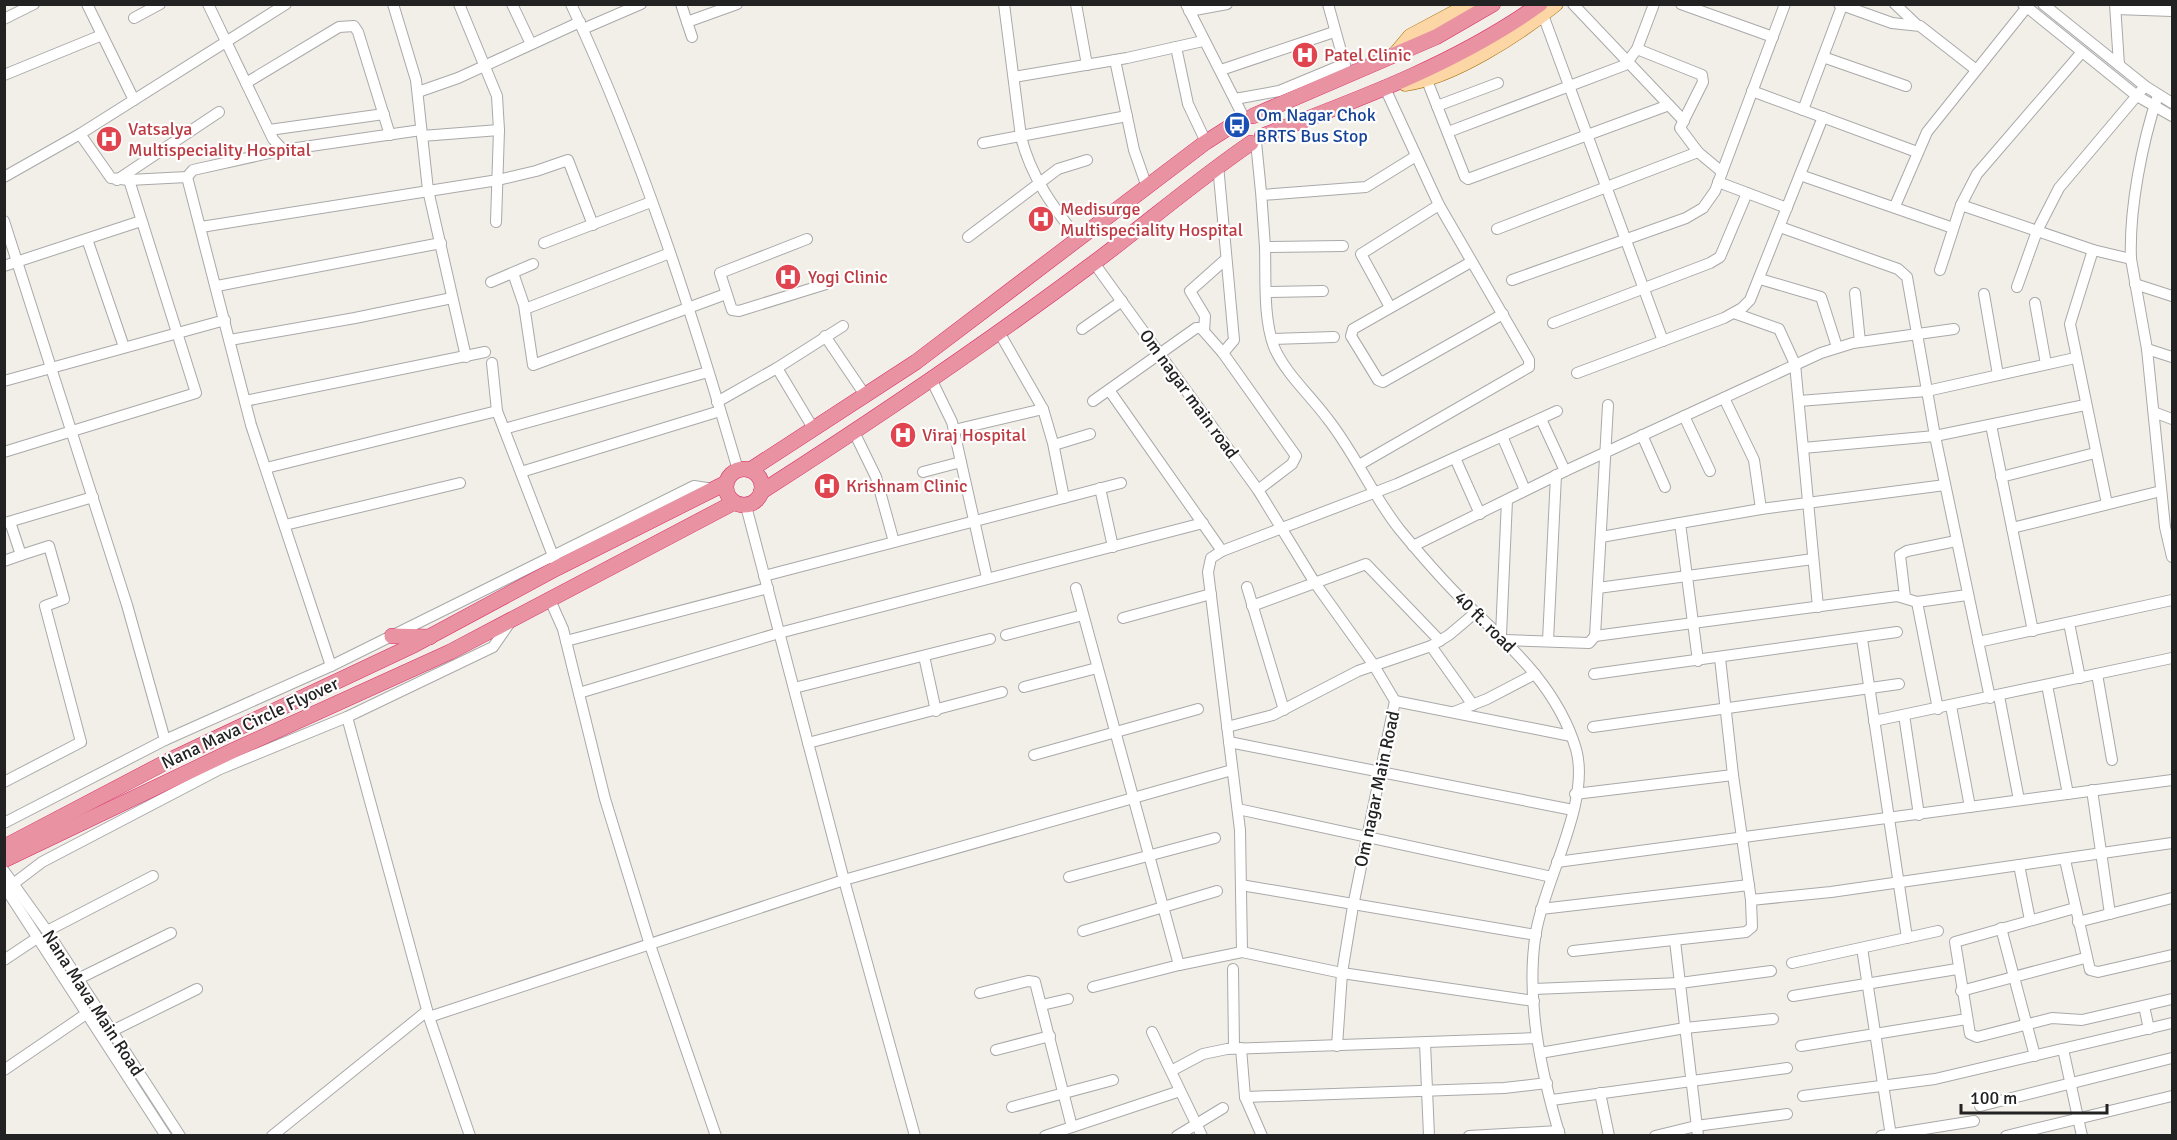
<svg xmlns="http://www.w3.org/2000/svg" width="2177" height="1140" font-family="Signika,sans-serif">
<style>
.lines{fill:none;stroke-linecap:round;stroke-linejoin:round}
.minor-casing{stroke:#a9a9a9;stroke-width:12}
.major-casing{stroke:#a06b00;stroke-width:15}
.highway-casing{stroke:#dc2a67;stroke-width:16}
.minor{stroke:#fff;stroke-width:10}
.major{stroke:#fcd6a4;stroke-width:14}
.highway{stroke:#e892a2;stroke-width:15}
.labels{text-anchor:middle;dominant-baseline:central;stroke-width:4.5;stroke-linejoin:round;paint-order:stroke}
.health-label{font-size:18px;fill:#be3a42;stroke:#fff;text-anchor:start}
.transit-label{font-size:18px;fill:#164399;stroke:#fff;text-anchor:start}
.street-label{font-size:18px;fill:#222;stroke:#fff}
</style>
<rect width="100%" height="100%" fill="#f2efe9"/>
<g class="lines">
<defs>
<g id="minor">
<path d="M87,4l47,96"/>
<path d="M208,4l65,135 10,11"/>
<path d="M393,4l23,76 12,110 38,167"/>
<path d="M459,4l38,92 2,34 -3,92"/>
<path d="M512,4l19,40"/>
<path d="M571,4c70,149 121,308 167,466"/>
<path d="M681,4l11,33"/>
<path d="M1004,4l17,133c10,40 32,70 58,103"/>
<path d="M1076,4l11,61"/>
<path d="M1186,4l58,114"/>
<path d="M1328,4l18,65"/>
<path d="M1573,4l111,117"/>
<path d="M1681,4l92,33"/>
<path d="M1839,4l53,19 28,3 55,43"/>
<path d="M1895,4l21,20"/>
<path d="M2023,4l114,92 35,20"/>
<path d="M2043,4l102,82 27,17"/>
<path d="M2115,4l4,61"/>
<path d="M2116,9l56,2"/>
<path d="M1189,11l38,-7"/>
<path d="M1543,15l120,326"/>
<path d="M134,18l26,-14"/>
<path d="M4,19l30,-15"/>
<path d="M687,22l50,-18"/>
<path d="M583,29l58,-25"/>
<path d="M1176,47l12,57 18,38"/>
<path d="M1637,49l65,26 1,7 -23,46 18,24"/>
<path d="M1823,57l83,29"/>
<path d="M1115,60l19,90 13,37"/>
<path d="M1221,70l113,-38"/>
<path d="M4,75l98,-40"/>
<path d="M1014,77l113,-19 76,-17"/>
<path d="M1426,78l39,99 3,2 201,-74"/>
<path d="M246,83l93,-56 15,-1 4,6 32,103"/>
<path d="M1752,91l165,61"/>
<path d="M418,92l40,-14 122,-56"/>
<path d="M2158,95c-16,48 -29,114 -27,164l16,90 18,178 7,30"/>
<path d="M1235,99l44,-8 65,-27"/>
<path d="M1437,106l61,-23"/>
<path d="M1803,110l39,-104"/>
<path d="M269,130l115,-16"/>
<path d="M1448,132l177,-67 12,-16 17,-45"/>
<path d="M80,134l31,44 18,2 58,-3 6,-7 90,-20 138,-20"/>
<path d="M422,136l77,-6"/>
<path d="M1256,142c4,35 7,70 9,105 1,32 -2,70 9,100 11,26 36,48 53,71 28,35 45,77 73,112 24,29 48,57 75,82 42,40 84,80 101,137 15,53 -31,130 -40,183 -11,67 5,140 24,204"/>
<path d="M983,143l144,-27"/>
<path d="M1218,165l16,175 -11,13"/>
<path d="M1800,175l153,53"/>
<path d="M4,177l76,-43 206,-130"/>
<path d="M187,177l64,248 80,241"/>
<path d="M117,180l102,-68"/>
<path d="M1718,182l69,26"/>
<path d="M1262,195l104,-8 50,-31"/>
<path d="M1961,205l132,45 38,9"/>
<path d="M1895,206l32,-74 100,-125"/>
<path d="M4,221l123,384 38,135"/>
<path d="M201,227l297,-47 38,-9 32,-11 25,65"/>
<path d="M1780,227l118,42 9,8 28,159 55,262"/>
<path d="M1497,229l201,-77 24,20"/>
<path d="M968,237l90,-68 29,-9"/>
<path d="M87,239l37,108"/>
<path d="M807,239l-87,34 12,37 7,1 87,-27"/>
<path d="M544,243l107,-41"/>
<path d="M1265,247l78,-1"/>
<path d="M2093,250l-23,74 37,180"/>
<path d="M1471,262l-118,67 -2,7 27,44 5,2 120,-68"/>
<path d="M1094,263l164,227 57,93 58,81 22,37 -42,205 -11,67 -5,73"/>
<path d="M4,266l137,-45"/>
<path d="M1940,270l21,-65 16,-31 105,-122"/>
<path d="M513,273l11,32 9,60 193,-71"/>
<path d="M1760,279l61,18 16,50"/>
<path d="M1512,280l174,-62 17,-10 12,-17 70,-187"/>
<path d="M491,282l42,-18"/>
<path d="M2135,284l37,12"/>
<path d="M217,286l224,-43"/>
<path d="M2017,287l20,-56 22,-43 86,-102"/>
<path d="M1266,292l57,-1"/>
<path d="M1855,293l5,49"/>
<path d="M1984,294l14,81"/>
<path d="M2035,303l11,61"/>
<path d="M1390,307l-29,-53 78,-49"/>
<path d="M525,309l145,-56"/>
<path d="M1734,313l45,16 16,35 23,243"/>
<path d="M1553,323l157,-60 10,-6 27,-64"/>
<path d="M1082,329l40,-28"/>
<path d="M1204,331l1,-15 -15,-25 36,-32"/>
<path d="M999,332l44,77 10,34 11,55"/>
<path d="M825,336l40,59"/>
<path d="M1272,339l62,-2"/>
<path d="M230,340l125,-22 97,-20"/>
<path d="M2147,349l25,8"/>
<path d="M492,363l5,48 58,150"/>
<path d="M1577,373l147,-55 18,-10 8,-8 73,-183"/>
<path d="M4,381l221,-61"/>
<path d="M932,381l20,41 35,156"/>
<path d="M1109,390l113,161"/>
<path d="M1724,398l30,62 7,49"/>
<path d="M245,401l240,-49"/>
<path d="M1093,401l103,-73h5l22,25 73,103 -4,8 -34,26"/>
<path d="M1799,401l128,-10 148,-33"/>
<path d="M717,402l60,-34"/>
<path d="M2156,413l16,6"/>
<path d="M1684,416l26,55"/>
<path d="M1541,419l24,52"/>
<path d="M1991,425l42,206"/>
<path d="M813,428l-36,-60 66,-42"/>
<path d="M504,429l204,-57"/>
<path d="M954,430l89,-21"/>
<path d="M854,432l22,45 18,65"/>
<path d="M1642,435l23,52"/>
<path d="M1502,436l23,54"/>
<path d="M1054,445l36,-11"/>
<path d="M1803,448l132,-12 150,-31"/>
<path d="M4,452l192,-59 -67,-213"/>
<path d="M1455,458l25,56"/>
<path d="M1359,465l170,-98v-7l-90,-155 -55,-119"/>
<path d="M266,468l231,-57"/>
<path d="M521,472l199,-61"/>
<path d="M923,472l38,-10"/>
<path d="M2001,477l94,-24"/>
<path d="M1100,488l13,59"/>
<path d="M746,506l98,374 71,256"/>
<path d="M5,523l88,-26"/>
<path d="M285,525l175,-42"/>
<path d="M2012,528l149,-37"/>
<path d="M1601,537l79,-14"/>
<path d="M1413,546l152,-75 256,-118 32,-10 101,-14"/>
<path d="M4,561l17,-6"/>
<path d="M764,576l357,-93"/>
<path d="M1247,587l37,123"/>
<path d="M1076,588l103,377"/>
<path d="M1598,588l215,-29"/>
<path d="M1905,597l-5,-42 7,-4 49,-10"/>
<path d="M550,600l13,29 42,170 45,146 66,191"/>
<path d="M1917,602l21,107"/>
<path d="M1252,606l114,-42 74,77"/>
<path d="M1123,618l88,-24"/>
<path d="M2069,623l11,55"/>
<path d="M1006,635l77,-20"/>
<path d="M1501,635l6,-135"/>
<path d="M1595,636l302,-40 20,6 50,-7"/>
<path d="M1862,639l45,299"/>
<path d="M1505,640l84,3 6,-7 13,-231"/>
<path d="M566,641l202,-53"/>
<path d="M1548,641l8,-166"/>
<path d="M1978,642l194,-42"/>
<path d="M1431,646l42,59"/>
<path d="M924,656l12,55"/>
<path d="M1698,661l-18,-138 81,-14 184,-24"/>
<path d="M1594,674l303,-42"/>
<path d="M2097,674l15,86"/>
<path d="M2047,685l21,109"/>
<path d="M1024,687l73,-19"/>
<path d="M794,688l196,-49"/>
<path d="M579,693l200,-60 424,-110"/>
<path d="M1999,696l20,104"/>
<path d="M1395,701l176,35"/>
<path d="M1951,706l19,101"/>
<path d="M1454,712l33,-13 48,-25"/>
<path d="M1904,715l15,100"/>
<path d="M347,717l82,300 41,119"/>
<path d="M1874,721l298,-63"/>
<path d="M1227,727l46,-12 85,-44 73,-25 18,-11 26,-22"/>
<path d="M1593,727l306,-43"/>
<path d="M1229,742l344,68"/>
<path d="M808,743l194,-51"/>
<path d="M1034,755l164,-46"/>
<path d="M4,782l77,-40 -36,-136 19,-7 -15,-53 -28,9 -11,-33"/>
<path d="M2092,790l18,124"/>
<path d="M1575,794l158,-19"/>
<path d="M1238,809l314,68"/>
<path d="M4,823l161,-83 166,-74 363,-180 19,3"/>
<path d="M2065,860l25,110 8,2 74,-17"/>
<path d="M1557,862l615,-82"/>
<path d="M2019,865l11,55"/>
<path d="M4,871l43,60 133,205"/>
<path d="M1069,877l146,-39"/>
<path d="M1241,885l295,50"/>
<path d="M4,886l162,250"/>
<path d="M4,891l38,-29 178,-93 127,-52 146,-70 18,-26"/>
<path d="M1751,900l80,-8 341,-49"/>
<path d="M2075,908l-120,34 15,92 7,3 75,-19 30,2 90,-21"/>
<path d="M1541,909l208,-24"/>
<path d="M2078,922l94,-24"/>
<path d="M2001,928l34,128"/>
<path d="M47,931l106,-55"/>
<path d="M1083,931l134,-40"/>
<path d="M1675,941l23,195"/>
<path d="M1862,948l29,188"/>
<path d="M1573,951l173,-19 6,-5 -1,-27 -18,-125 -13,-117"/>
<path d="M1242,952l-2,-122 -32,-258 3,-14 11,-7 175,-67 160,-73"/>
<path d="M4,960l33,-22"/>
<path d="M1792,963l146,-32"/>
<path d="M1233,969l1,79"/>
<path d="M78,979l93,-46"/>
<path d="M1093,987l86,-22 63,-13 100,21 192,28"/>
<path d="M1534,989l146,-6 91,-12"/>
<path d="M1961,991l124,-33"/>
<path d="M980,993l48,-12 7,1 37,145"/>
<path d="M1793,996l164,-27"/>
<path d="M1042,1005l26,-6"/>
<path d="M2144,1006l5,23"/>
<path d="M429,1017l415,-137 388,-110"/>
<path d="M112,1031l85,-42"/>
<path d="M1152,1032l50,104"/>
<path d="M1425,1043l4,93"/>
<path d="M1801,1046l166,-27"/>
<path d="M1241,1048l4,49 17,39"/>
<path d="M2063,1049l19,87"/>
<path d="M996,1050l54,-14"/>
<path d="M1540,1053l145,-25 88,-9"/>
<path d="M4,1070l82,-56"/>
<path d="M1171,1071l32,-17 24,-5 310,-11"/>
<path d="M1600,1093l9,43"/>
<path d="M1803,1096l132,-17 237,-56"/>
<path d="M1245,1097l259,-9 43,-5"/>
<path d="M1552,1100l235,-32"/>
<path d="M1980,1106l192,-48"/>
<path d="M1012,1107l101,-27"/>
<path d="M272,1136l155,-125"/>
<path d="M1045,1136l135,-45"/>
<path d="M1177,1136l46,-28"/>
<path d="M1469,1136l90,-5"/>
<path d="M1655,1136l41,-10 91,-12"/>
<path d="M1881,1136l93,-15"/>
<path d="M2006,1136l166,-40"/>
</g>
<g id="major">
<path d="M1394,55l16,-19 60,-32"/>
<path d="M1405,84c47,-6 115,-50 151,-80"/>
</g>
<g id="highway">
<path d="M1253,116l183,-79 57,-33"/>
<path d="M1262,136c95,-36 194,-72 278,-132"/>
<circle cx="744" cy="487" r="18"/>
<path d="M750,470l166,-108 290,-220 33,-21"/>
<path d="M761,492c114,-73 226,-149 334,-230 52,-39 102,-82 156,-119"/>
<path d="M392,636l38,1"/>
<path d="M4,847l166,-87 244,-115 143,-77 169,-85"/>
<path d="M4,860l228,-109 218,-99 283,-149"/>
</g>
</defs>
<!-- minor casing -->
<use href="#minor" class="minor-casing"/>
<!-- major casing -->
<use href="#major" class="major-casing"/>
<!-- highway casing -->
<use href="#highway" class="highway-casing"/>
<!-- minor -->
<use href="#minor" class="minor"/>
<!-- major -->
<use href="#major" class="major"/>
<!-- highway -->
<use href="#highway" class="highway"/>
</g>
<!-- icons -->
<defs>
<symbol id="hospital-disc" viewBox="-11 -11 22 22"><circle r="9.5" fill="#e0444e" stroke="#fff"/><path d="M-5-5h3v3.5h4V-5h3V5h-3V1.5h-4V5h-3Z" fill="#fff"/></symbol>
<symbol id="bus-disc" viewBox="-11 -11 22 22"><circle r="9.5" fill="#1a4fb4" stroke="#fff"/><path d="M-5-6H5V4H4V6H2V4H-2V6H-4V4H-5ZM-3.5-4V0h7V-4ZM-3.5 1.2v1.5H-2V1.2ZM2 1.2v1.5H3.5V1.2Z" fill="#fff"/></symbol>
</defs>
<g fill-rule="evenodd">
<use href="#hospital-disc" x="1290" y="40" width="30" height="30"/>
<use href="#bus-disc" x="1222" y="110" width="30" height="30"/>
<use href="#hospital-disc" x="94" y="124" width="30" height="30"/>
<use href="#hospital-disc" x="1026" y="204" width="30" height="30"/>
<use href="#hospital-disc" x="773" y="262" width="30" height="30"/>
<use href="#hospital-disc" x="888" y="420" width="30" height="30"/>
<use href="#hospital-disc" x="812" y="471" width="30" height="30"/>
</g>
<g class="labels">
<!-- health labels -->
<g class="health-label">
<text x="1324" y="55">Patel Clinic</text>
<text x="128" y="129">Vatsalya<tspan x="128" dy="21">Multispeciality Hospital</tspan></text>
<text x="1060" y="209">Medisurge<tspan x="1060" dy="21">Multispeciality Hospital</tspan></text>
<text x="808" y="277">Yogi Clinic</text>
<text x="922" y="435">Viraj Hospital</text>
<text x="846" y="486">Krishnam Clinic</text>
</g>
<!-- transit labels -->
<g class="transit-label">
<text x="1256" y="115">Om Nagar Chok<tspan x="1256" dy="21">BRTS Bus Stop</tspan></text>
</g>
<!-- street labels -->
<g class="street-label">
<text transform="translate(1189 394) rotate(54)">Om nagar main road</text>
<text transform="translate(1485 622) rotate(45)">40 ft. road</text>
<text transform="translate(250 723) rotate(-25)">Nana Mava Circle Flyover</text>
<text transform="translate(1377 789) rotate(-78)">Om nagar Main Road</text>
<text transform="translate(93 1003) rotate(57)">Nana Mava Main Road</text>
</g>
</g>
<!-- border -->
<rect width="2177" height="1140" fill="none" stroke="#222222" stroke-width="12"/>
<!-- scale -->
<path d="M1961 1104v9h146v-9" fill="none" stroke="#222222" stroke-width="3"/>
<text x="1970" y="1104" font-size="18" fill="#222222" stroke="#ffffff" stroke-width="4.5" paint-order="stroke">100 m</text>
</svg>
